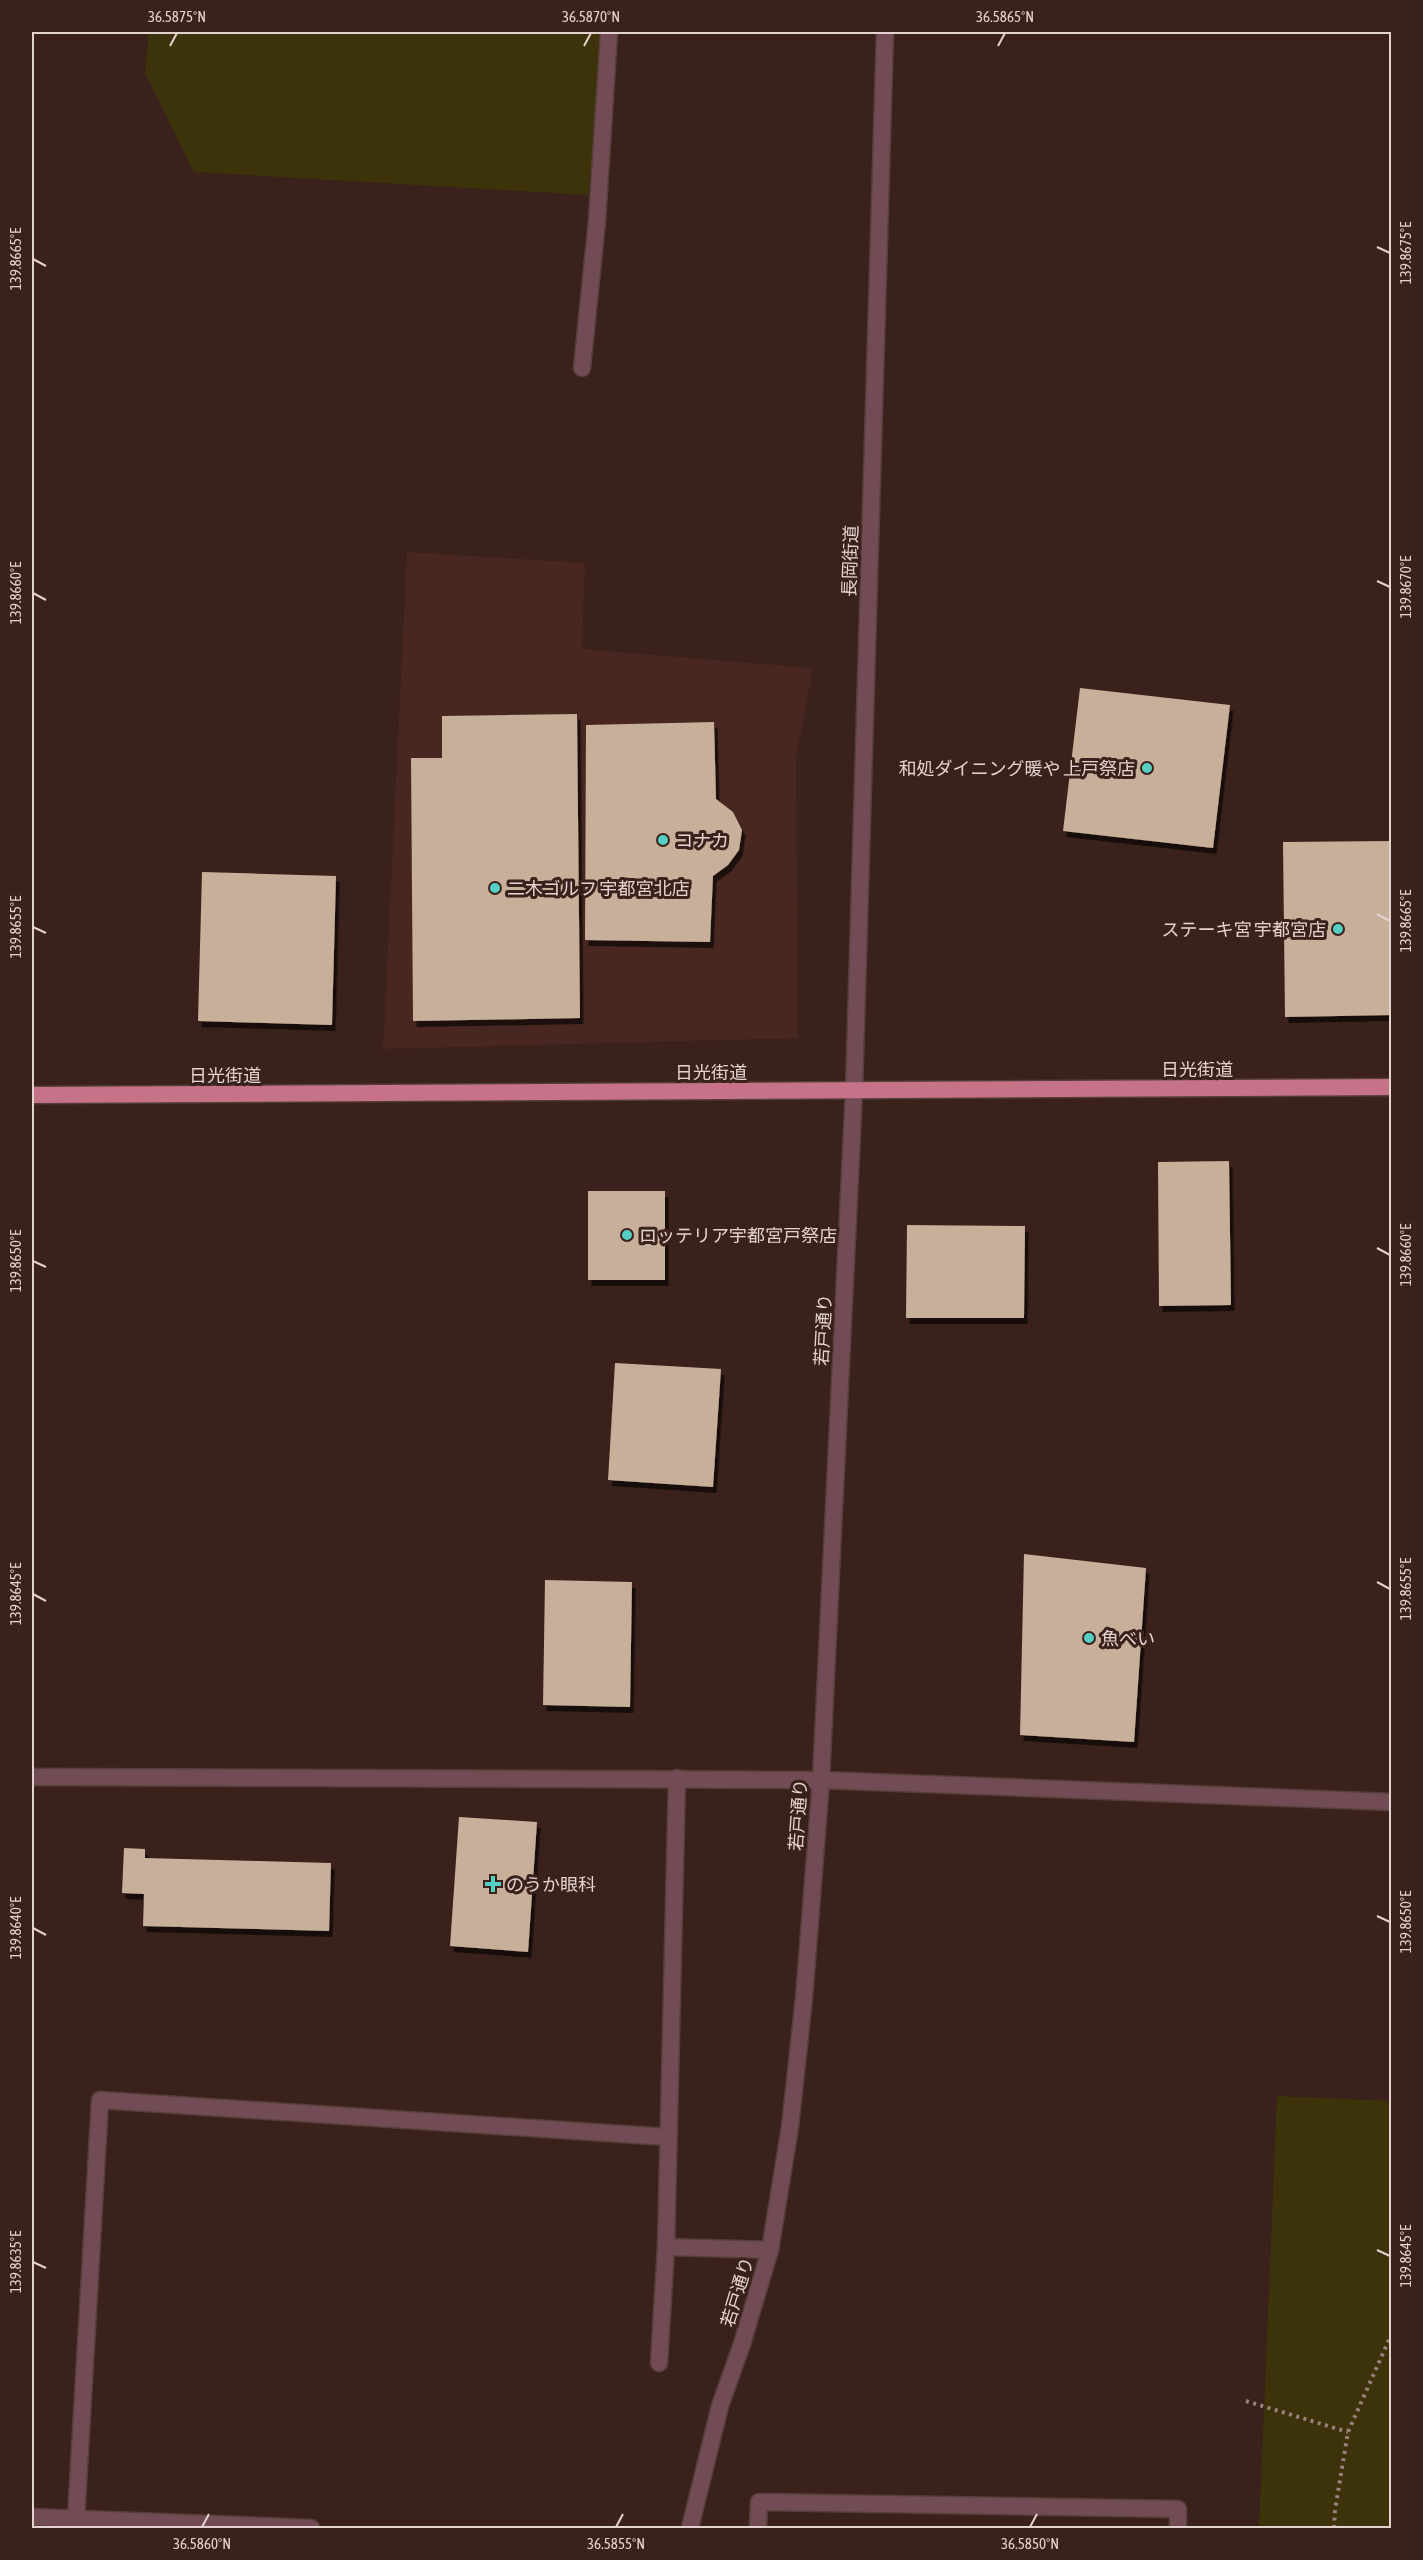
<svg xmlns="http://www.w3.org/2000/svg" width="1423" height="2560" font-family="'Asap Condensed','Noto Sans JP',sans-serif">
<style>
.built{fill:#472720}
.green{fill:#3c330a}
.building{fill:#c7af9a;filter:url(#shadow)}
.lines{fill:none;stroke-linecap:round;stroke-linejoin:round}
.service-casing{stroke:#553d38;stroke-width:19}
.minor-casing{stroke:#553d38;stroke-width:19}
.tertiary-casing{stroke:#553d38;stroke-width:19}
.trunk-casing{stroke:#553d38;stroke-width:19}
.path{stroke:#97827d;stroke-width:4;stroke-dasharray:3 4.5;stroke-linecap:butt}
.service{stroke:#714c55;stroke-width:16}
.minor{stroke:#714c55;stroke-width:16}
.tertiary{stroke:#714c55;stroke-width:16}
.trunk{stroke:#c6738a;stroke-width:16}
.ticks{fill:none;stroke:#e3d2ce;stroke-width:2}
.poi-dot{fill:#55cec4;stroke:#3a211b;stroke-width:2}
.labels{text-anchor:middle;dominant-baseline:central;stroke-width:6;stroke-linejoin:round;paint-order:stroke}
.street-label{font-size:18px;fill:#e3d2ce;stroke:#3a211b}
.poi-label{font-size:18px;fill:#e3d2ce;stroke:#3a211b;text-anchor:start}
.neatline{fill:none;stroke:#e3d2ce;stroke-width:2}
.ticks-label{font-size:15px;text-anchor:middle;fill:#e3d2ce}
</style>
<defs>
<filter id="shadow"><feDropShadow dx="3.5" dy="6" stdDeviation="0" flood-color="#0009"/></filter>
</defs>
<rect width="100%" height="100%" fill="#3a211b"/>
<!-- built -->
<path class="built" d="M407,552l178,11 -3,86 231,19 -17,91 2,279 -415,11z"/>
<!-- green -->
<g class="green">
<path d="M149,32h459l-20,163 -394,-23 -49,-99z"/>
<path d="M1277,2096l114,5v427h-132z"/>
</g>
<!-- building -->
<g class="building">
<path d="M1080,688l150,17 -17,143 -150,-17z"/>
<path d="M577,714l3,304 -167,3 -2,-263h31v-42z"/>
<path d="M714,722l2,77 17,13 9,18 -3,20 -11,15 -15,11 -3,66 -125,-2 1,-215z"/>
<path d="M1392,841v174l-107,2 -2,-175z"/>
<path d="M202,872l134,4 -4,149 -134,-4z"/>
<path d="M1229,1161l2,144 -72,1 -1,-144z"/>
<rect x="588" y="1191" width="77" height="89"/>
<path d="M907,1225l118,1 -1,92h-118z"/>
<path d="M615,1363l106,6 -8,118 -105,-7z"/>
<path d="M1024,1554l122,14 -12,174 -114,-7z"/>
<path d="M545,1580l87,2 -2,125 -87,-2z"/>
<path d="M459,1817l78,5 -9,130 -78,-6z"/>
<path d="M124,1848l21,1v9l186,5 -2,68 -186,-5 1,-32 -22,-1z"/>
</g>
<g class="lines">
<defs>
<path id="service" d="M758,2528l1,-26 419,7v19"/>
<g id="minor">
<path d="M582,368l15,-147 12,-189"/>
<path d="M666,2247l104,3"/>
<path d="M659,2363l7,-116 11,-469"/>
<path d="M32,2517l279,11"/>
<path d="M76,2519l24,-419 568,37"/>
</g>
<g id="tertiary">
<path d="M32,1777l789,3 571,22"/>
<path d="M690,2528l30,-122 22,-62 28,-94 20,-123 14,-129 17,-218 33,-689 31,-1059"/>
</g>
<path id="trunk" d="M32,1095l1360,-8"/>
</defs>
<!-- service casing -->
<use href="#service" class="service-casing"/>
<!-- minor casing -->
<use href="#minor" class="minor-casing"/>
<!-- tertiary casing -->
<use href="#tertiary" class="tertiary-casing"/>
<!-- trunk casing -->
<use href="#trunk" class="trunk-casing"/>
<!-- path -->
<g class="path">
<path d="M1246,2401l102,31"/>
<path d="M1334,2528l1,-18 13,-78 44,-99"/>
</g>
<!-- service -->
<use href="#service" class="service"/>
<!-- minor -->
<use href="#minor" class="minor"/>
<!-- tertiary -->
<use href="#tertiary" class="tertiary"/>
<!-- trunk -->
<use href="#trunk" class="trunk"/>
</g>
<!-- ticks -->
<path class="ticks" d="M170,46l7,-13M584,46l7,-13M998,46l7,-13M1377,247l13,6M33,259l13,7M1377,581l13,6M33,593l13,7M1377,914l13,7M33,927l13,6M1377,1248l13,7M33,1261l13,6M1377,1582l13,7M33,1594l13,7M1377,1916l13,6M33,1928l13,7M1377,2250l13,6M33,2262l13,6M202,2527l7,-13M616,2527l7,-13M1030,2527l7,-13"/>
<!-- markers -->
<g class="poi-dot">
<circle cx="1147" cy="768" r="6"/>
<circle cx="663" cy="840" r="6"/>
<circle cx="495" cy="888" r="6"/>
<circle cx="1338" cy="929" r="6"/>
<circle cx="627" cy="1235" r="6"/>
<circle cx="1089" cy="1638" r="6"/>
<path d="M490 1875h6v6h6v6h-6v6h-6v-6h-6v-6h6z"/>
</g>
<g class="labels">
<!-- street labels -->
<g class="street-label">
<text transform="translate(850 561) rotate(-88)">長岡街道</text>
<text x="1197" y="1069">日光街道</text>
<text x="711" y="1072">日光街道</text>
<text x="225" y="1075">日光街道</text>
<text transform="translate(823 1330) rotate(-87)">若戸通り</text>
<text transform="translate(798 1815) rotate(-86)">若戸通り</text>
<text transform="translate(737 2292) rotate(-73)">若戸通り</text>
</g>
<!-- poi labels -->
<g class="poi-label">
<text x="1135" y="768" text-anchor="end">和処ダイニング暖や 上戸祭店</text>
<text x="675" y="840">コナカ</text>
<text x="507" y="888">二木ゴルフ 宇都宮北店</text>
<text x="1326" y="929" text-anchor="end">ステーキ宮 宇都宮店</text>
<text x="639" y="1235">ロッテリア宇都宮戸祭店</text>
<text x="1101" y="1638">魚べい</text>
<text x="506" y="1884">のうか眼科</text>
</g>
</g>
<!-- border -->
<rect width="1423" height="2560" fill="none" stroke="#3a211b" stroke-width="66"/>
<rect x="33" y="33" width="1357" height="2494" class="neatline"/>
<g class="ticks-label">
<text x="177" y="22">36.5875°N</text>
<text x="591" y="22">36.5870°N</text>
<text x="1005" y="22">36.5865°N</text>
<text transform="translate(1406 253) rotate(-90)" y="5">139.8675°E</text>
<text transform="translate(16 259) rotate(-90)" y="5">139.8665°E</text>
<text transform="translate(1406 587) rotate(-90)" y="5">139.8670°E</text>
<text transform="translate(16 593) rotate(-90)" y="5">139.8660°E</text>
<text transform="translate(1406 921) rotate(-90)" y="5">139.8665°E</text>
<text transform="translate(16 927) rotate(-90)" y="5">139.8655°E</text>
<text transform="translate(1406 1255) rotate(-90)" y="5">139.8660°E</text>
<text transform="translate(16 1261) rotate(-90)" y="5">139.8650°E</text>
<text transform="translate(1406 1589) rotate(-90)" y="5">139.8655°E</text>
<text transform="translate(16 1594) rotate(-90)" y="5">139.8645°E</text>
<text transform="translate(1406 1922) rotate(-90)" y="5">139.8650°E</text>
<text transform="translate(16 1928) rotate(-90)" y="5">139.8640°E</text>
<text transform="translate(1406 2256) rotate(-90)" y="5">139.8645°E</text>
<text transform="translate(16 2262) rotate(-90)" y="5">139.8635°E</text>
<text x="202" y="2549">36.5860°N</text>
<text x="616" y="2549">36.5855°N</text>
<text x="1030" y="2549">36.5850°N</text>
</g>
</svg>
